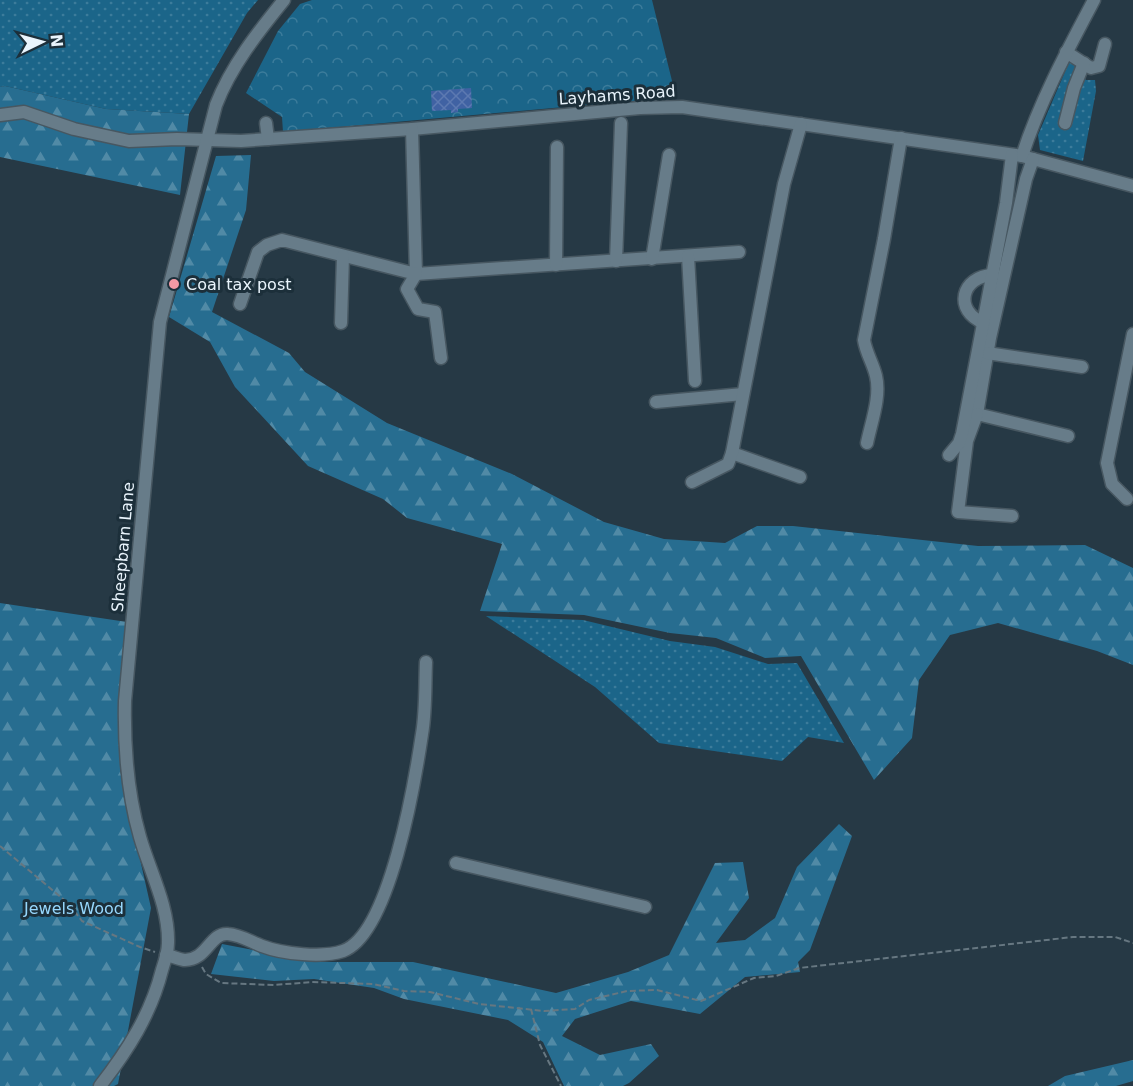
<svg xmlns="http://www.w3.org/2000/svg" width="1133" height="1086" font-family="'DejaVu Sans',sans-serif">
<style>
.grass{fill:url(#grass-dots)}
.forest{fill:url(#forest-firs)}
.park{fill:url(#park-crowns)}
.building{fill:url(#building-cross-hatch)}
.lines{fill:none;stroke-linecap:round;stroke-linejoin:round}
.minor-casing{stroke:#475761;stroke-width:15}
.path{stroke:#667781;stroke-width:2;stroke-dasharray:6 3;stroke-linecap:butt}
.minor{stroke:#677c89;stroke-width:12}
.poi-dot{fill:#f49aa5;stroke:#1c2f3a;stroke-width:2}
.labels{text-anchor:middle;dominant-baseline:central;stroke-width:6;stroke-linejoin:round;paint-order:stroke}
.street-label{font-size:16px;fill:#e9f4fc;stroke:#1c2f3a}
.poi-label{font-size:16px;fill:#e9f4fc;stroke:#1c2f3a;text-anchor:start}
.park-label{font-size:16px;fill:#96d7fd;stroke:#1c2f3a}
</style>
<defs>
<pattern id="grass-dots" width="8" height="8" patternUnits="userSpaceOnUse" patternTransform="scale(1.5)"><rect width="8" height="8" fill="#1b6589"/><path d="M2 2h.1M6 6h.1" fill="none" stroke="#3c7c9b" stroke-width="1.8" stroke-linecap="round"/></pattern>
<pattern id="forest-firs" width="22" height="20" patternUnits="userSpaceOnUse" patternTransform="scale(1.5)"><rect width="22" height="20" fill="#276d90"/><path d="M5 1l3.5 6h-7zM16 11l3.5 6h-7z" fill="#518aa6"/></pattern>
<pattern id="park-crowns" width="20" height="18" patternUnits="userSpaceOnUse" patternTransform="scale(1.5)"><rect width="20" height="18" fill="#1b6589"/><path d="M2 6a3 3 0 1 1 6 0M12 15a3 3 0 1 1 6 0" fill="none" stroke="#3c7c9b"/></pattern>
<pattern id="building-cross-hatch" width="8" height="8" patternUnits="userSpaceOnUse" patternTransform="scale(1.5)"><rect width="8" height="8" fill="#4062a3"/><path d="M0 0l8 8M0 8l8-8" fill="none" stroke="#5c79b1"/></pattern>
</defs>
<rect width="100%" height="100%" fill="#263945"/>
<!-- grass -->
<g class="grass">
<path d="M0,0h258l-11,13 -58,101 -83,-5 -101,-23 -5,1z"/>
<path d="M1070,60l16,20h9l1,11 -13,70 -43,-11 -2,-15z"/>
<path d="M486,616l97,4 87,21 45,6 53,17 29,-1 47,80 -36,-6 -26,24 -123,-18 -64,-56z"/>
</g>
<!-- forest -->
<g class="forest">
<path d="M5,86l101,23 83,5 -9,81 -180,-38v-70z"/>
<path d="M251,155l-5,55 -34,102 77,41 16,19 82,51 125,51 92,48 60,17 61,4 32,-17h36l185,20 107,-1 48,23v97l-36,-14 -99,-28 -48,12 -31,45 -7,58 -38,42 -73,-124 -36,2 -49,-20 -46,-5 -86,-18 -104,-4 22,-67 -95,-26 -24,-19 -75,-33 -73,-79 -25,-45 -41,-25 47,-161z"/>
<path d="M0,603l127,19 -7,148 31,138 -33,176 -4,2h-114z"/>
<path d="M839,824l13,12 -42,114 -12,12 2,10 -55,5 -45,37 -69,-13 -56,18 -13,17 38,19 51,-11 8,12 -30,27 -6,3h-59l-21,-44 -35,-22 -104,-21 -30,-11 -60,-9 -40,2 -63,-7 11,-30 94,18h97l143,31 72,-21 41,-17 46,-92 28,-1 6,36 -33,45 29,-3 30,-22 22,-51z"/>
<path d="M1133,1060v21l-17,5h-68l17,-10z"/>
</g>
<!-- park -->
<path class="park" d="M312,0h340l24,97 -393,35 -1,-15 -36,-24 32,-62 22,-27z"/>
<!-- building -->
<path class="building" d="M471,88l1,20 -14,1v3l-7,1v-3l-19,1 -1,-20z"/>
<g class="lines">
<defs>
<g id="minor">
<path d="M1066,52l25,16 8,-2 6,-22"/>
<path d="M0,115l24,-3 50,17 55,12 48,-2 64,2 171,-12 228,-21 42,-1 340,49 111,30"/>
<path d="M266,123l2,16"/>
<path d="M1065,123l9,-35 10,-25"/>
<path d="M412,129l4,145 323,-22"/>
<path d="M1022,156c18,-55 45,-105 72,-156"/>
<path d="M1033,159l-7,20 -36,159 -13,76 91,22"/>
<path d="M688,256l7,125"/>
<path d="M652,259l17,-104"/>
<path d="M616,261l5,-138"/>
<path d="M556,265l1,-118"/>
<path d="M240,304l18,-52 9,-7 15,-5 134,34 -9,15 11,20 17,3 6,46"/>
<path d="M341,323l2,-67"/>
<path d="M984,323c-31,-12 -23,-47 9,-48"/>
<path d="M987,353l95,14"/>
<path d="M656,402l87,-8"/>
<path d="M977,414l-10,27 -9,71 54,4"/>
<path d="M867,443c4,-20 14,-46 9,-67 -3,-13 -10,-23 -12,-36l20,-101 17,-101"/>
<path d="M732,453l68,24"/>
<path d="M949,455l10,-12 3,-9 44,-231 6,-48"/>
<path d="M692,482l36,-18 4,-11 52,-269 17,-60"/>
<path d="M1127,499l-15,-15 -5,-21 26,-129"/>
<path d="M456,863l189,44"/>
<path d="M166,955c6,1 12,4 18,5 23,1 26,-28 44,-26 13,1 23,8 34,12 21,8 61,12 81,5 47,-17 72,-170 79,-217 4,-23 3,-48 4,-72"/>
<path d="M100,1086c28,-36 51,-72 62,-116 3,-9 6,-18 6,-27 1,-37 -18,-71 -28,-106 -13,-45 -16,-90 -15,-136l35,-379 56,-217c15,-39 42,-73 68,-105"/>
</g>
</defs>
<!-- minor casing -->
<use href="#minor" class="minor-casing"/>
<!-- path -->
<g class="path">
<path d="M0,846l69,58 13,17 58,26 15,5"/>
<path d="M202,967l4,7 15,9 53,2 38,-3 61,2 31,7 26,1 49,12 65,7 31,-2 14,-9 38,-9 30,-1 44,11 53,-23 22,-2 23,-8 274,-31h42l18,6"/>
<path d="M531,1009l9,36 21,41"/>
</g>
<!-- minor -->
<use href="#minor" class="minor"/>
</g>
<!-- markers -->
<circle class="poi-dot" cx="174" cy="284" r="6"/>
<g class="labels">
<!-- street labels -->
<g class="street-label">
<text transform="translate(617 95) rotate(-4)">Layhams Road</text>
<text transform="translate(123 547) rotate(-85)">Sheepbarn Lane</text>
</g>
<!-- poi labels -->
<g class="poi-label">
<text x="186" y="284">Coal tax post</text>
</g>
<!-- park labels -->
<g class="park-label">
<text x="74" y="908">Jewels Wood</text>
</g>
</g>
<!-- north arrow -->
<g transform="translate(42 42) rotate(85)" stroke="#1c2f3a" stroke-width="4.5" paint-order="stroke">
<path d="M0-4.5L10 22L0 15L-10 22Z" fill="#e9f4fc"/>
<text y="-9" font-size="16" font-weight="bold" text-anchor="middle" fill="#e9f4fc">N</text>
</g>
</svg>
